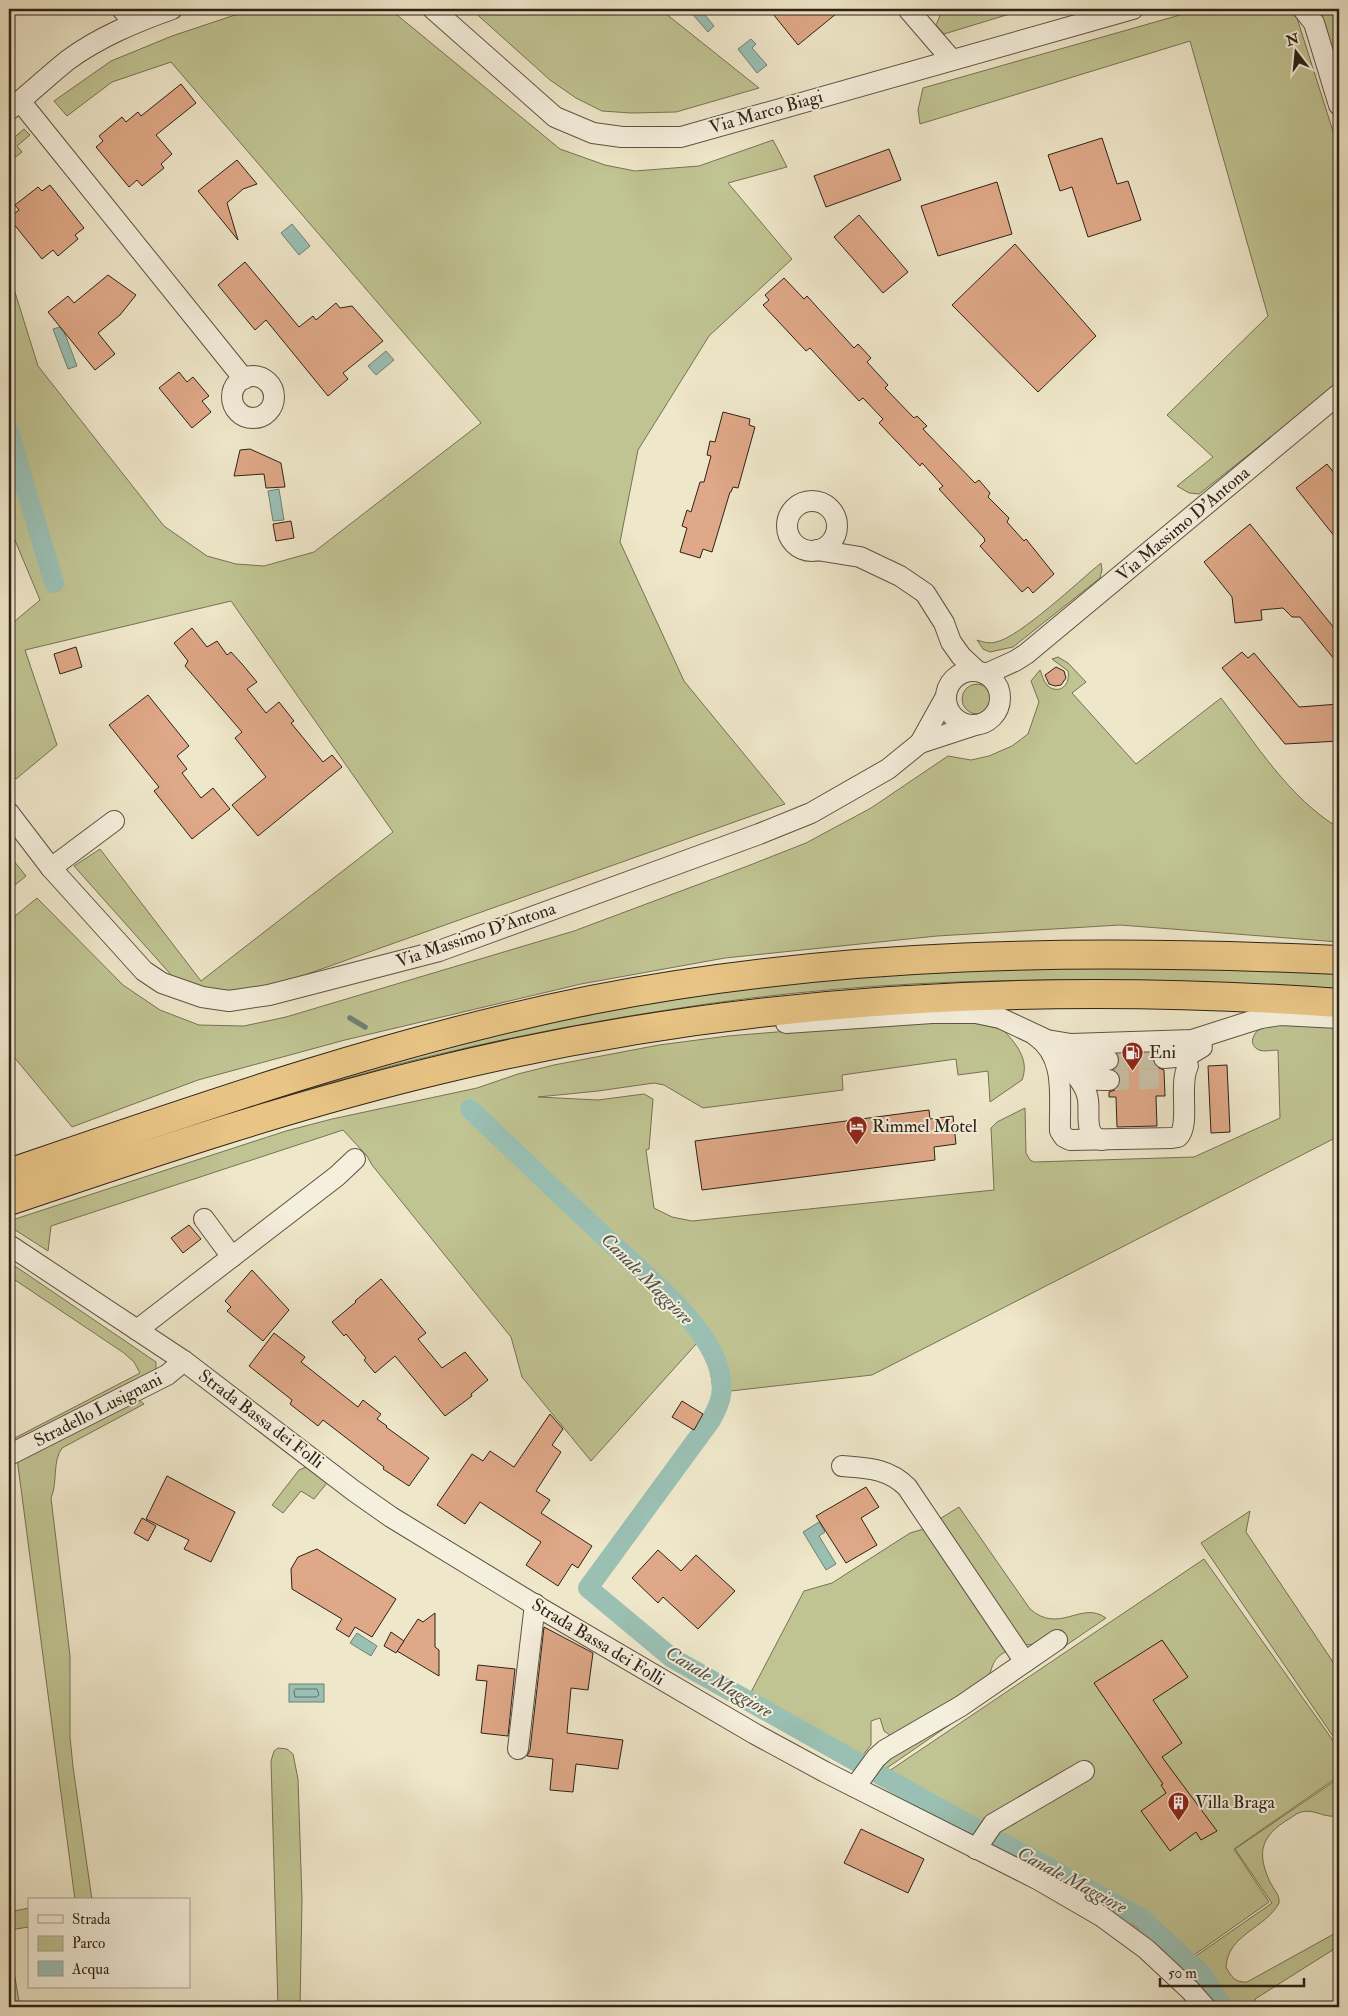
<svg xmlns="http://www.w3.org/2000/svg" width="1348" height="2016" font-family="'IM FELL Double Pica',serif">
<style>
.green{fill:#c0c392;stroke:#777254}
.water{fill:#9ac0b4;stroke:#6f8175}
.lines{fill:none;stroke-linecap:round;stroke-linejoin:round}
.shore{stroke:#647166;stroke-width:1}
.stream{stroke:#6f8175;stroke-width:5.5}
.canal{stroke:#9ac0b4;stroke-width:20}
.building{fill:#dfa888;stroke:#2e2217}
.minor-tunnel{stroke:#c8c0a6;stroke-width:20;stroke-dasharray:20 10;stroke-linecap:butt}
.minor-casing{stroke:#5e5344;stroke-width:22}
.highway-casing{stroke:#2e2217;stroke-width:30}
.minor{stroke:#f5efdd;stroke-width:20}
.highway{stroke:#e8c485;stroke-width:28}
.labels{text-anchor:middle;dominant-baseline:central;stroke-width:4;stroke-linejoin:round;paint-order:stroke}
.street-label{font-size:18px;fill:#2e2217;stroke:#f5efdd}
.poi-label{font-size:18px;fill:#2e2217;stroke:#f5efdd;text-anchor:start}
.water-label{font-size:19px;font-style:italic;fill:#4e5146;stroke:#f5efdd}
</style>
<rect width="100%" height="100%" fill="#efe7ca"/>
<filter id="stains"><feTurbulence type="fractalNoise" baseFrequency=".004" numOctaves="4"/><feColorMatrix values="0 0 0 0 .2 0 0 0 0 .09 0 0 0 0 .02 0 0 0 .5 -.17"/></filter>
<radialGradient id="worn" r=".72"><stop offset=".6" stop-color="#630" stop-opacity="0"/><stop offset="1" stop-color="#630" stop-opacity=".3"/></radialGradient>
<!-- green -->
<g class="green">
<path d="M253,9h88l16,3 34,-2 169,139 45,16 30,6 64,-5 74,-26 14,27 -59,16 64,76 -83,77 -71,114 -18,92 64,139 101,123 -517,184 -52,5 -43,-16 -99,-111 26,-17 101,132 192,-149 -162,-231 -206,49 32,95 -41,34 -7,-9v-144l31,-26 -31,-74v-253l29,93 126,160 43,30 29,8 28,2 50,-14 167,-129 -310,-361 -59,20 -45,34 -13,-15 57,-40 61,-25z"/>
<path d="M471,9h189l99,79 -83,24 -45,1 -29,-2 -26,-13 -26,-18z"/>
<path d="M943,9h83l-82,25 -8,-9z"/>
<path d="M1201,9h85l11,9 42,132v233l-140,111 -10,-1 -12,-7 36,-29 -46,-42 101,-99 -78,-275 -270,83 -2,-14 5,-22z"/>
<path d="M1323,9h16v73l-18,-60z"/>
<path d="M24,129l6,6 -13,11 5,6 -13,10v-20z"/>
<path d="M1101,563l1,7 -2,8 -87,69 -23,5 -7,-3 -6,-9c6,2 13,4 19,2 24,-5 83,-61 105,-79z"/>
<path d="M1058,657l10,6 18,19 -14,11 64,71 85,-66c35,46 68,100 118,130v114l-219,-17 -183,11 -212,22 -144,26 -236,56 -147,40 -126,47 -63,-76v-130l28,-23 86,87 37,25 39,15 45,1 42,-9 288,-86 171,-64 61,-24 65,-35 77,-52 23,4 18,-4 23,-10 16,-12 11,-32 -8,-21 9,-11c2,4 3,11 7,15 10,10 24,2 21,-14l-16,-12z"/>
<circle cx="977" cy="699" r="15"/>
<path d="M9,855l17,21 -17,14z"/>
<path d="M1065,965l274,7v19c-224,-17 -450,-17 -672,19 -91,14 -182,32 -272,55 -79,21 -158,45 -237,68l132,-44 231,-62 151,-29 154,-20z"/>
<path d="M949,1018l53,11c14,14 28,31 20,51l-32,22 -2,-31 -30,4 -2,-16 -114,16 1,15 -140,18 -39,-23 -10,-2 -56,8 -60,6 60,3 46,-6 9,5 -4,50 -3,1 8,58 18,9 20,4 302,-31 -3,-62 6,-6 28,-14 1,45 4,7 4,2 160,-5 86,-39 -2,-68c-6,0 -14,2 -19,0 -13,-6 -4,-20 5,-24 9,-4 61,-2 75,-2v112l-467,239 -159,18c-1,-19 -5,-35 -16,-50l-106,118 -69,-84 -11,-40 -139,-172 -5,-9 -24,-26 -292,96 -3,25 -39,-25 1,-1 -1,-4 277,-90 46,-12 145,-31 41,-14 36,-9 105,-20 69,-9z"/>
<path d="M9,1262l147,100v10l-147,76v-7l131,-68 -6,-11 -10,-9 -115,-77z"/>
<path d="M135,1397l9,7 -82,44c-10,14 -4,34 -11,50l19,158v81l3,30 19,133h-17l-58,-442z"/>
<path d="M306,1467l21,16 -13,16 -13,-8 -18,22 -11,-8 27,-35z"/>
<path d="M959,1507l71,102c30,26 51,-9 76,9l-41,28 -7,-10 -18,8 -19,1 -83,-125z"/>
<path d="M1250,1511l-4,21 93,139v74l-138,-202z"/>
<path d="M927,1528l80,123c-15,8 -13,13 -19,27l-94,60 -10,-7 -4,-13 -9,3v24l-8,10 -114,-59 55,-105 28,-8 78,-50z"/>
<path d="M1204,1559l135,190v27l-105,73 35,53 -89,63c-12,-10 -23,-22 -35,-31 -46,-37 -101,-61 -154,-88l5,-14 -110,-59z"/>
<path d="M987,1699l-116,80 8,-15z"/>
<path d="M278,1748l9,1 6,5 5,25 4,121 -2,107h-22l-7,-246 3,-10z"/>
<path d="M1339,1778v37c-13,5 -24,-7 -38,-3 -6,2 -11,7 -17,10 -25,17 -26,34 -14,60 4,8 10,13 9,21 -14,26 -51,31 -53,64 5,10 10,16 21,15l85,-47 7,-2v13l-84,53 3,8h-41l-37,-40 92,-64 -37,-54z"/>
<path d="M29,1908v19l-20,3v-18z"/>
<path d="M9,1966h4l7,41h-11z"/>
</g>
<!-- water -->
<g class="water">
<path d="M688,9h12l14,17 -6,6z"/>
<path d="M751,39l5,5 -4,4 15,17 -10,8 -19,-24z"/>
<path d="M292,224l18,22 -11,9 -18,-22z"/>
<path d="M60,327l5,7 12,32 -9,3 -15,-40z"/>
<path d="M386,351l8,9 -18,15 -8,-9z"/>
<path d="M279,489l5,31 -11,1 -5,-30z"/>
<path d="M819,1522l6,10 -6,4 17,28 -10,6 -23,-38z"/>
<path d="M357,1633l20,13 -6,10 -21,-13z"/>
<rect x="289" y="1684" width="35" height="18"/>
</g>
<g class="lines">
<!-- shore -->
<path class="shore" d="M296,1689h21l2,6 -3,2h-21l-1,-6z"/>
<!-- stream -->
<path class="stream" d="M350,1018l15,9"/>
<!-- canal -->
<g class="canal">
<path d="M9,432l45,151"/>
<path d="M470,1109c46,44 91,87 137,130 36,34 96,81 111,127 7,22 4,35 -7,54l-123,168 84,70 299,168 169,91 63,58 19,32"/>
</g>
</g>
<!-- building -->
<g class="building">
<path d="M769,9h73l-44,36z"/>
<path d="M181,84l15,19 -40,32 16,19 -11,10 3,4 -22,18 -5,-6 -8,7 -33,-40 7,-6 -4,-5 23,-19 4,5 12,-10 3,4z"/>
<path d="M1102,138l15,46 11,-3 13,39 -53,17 -16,-50 -12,4 -12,-36z"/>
<path d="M889,149l12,31 -75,27 -12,-31z"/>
<path d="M237,160l20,24 -14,5 -16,14 11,37 -40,-49z"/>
<path d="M997,182l15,52 -74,22 -17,-50z"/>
<path d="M50,185l34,43 -9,7 3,4 -20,17 -5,-6 -11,9 -33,-41 10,-8 -4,-5 23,-18 4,4z"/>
<path d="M859,215l49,57 -25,21 -49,-56z"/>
<path d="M1015,244l81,92 -58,56 -86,-87z"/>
<path d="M245,262l54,65 14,-11 3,4 20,-17 4,5 12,-2 31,35 -40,32 5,6 -20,17 -62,-76 -11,10 -37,-45z"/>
<path d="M108,275l28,20 -16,20 -22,18 17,21 -20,16 -47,-58 20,-16 6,7z"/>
<path d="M784,278l20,21 3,-3 47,52 4,-4 13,14 -4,4 21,23 -3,3 29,30 3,-2 10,10 -4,3 52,54 4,-3 11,13 -2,4 21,21 -2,4 17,19 2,-2 28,35 -21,19 -5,-6 -6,5 -42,-46 5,-5 -1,-3 -45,-49 4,-3 -21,-23 -2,3 -41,-43 4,-4 -20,-21 -4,3 -49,-53 -4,3 -43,-46 6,-5 -4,-5z"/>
<path d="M179,372l8,10 6,-5 16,19 -7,5 9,11 -19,16 -33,-40z"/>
<path d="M723,412l27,7 -1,6 6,2 -17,61 -5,-1 -2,5h-1l-18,60 -9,-3 -3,9 -20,-6 7,-24 -5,-2 5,-16 4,2 9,-30h4l7,-26 -4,-1 3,-14 5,1z"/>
<path d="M250,449l31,14 4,24 -19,1 -2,-14 -30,2 6,-26z"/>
<path d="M1327,464l12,15v63l-43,-54z"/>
<path d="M291,521l3,17 -18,3 -3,-17z"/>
<path d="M1250,524l89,110v31l-39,-48h-8l-9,-9 -22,2 1,10 -27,3 -3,-26 -28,-35z"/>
<path d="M192,628l15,19 10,-6 10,14 4,-3 11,12 15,18 -10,7 19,24 13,-11 15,19 -3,2 32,39 9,-7 10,12 -84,69 -26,-31 34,-28 -31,-39 7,-6 -57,-66 3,-5 -14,-18z"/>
<path d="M76,647l6,20 -22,7 -6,-20z"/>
<path d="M1242,652l6,6 6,-5 45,54 40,-3v37l-54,3 -63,-76z"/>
<path d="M1056,667l8,4 2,7 -5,7 -6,1 -6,-2 -4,-9z"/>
<path d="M148,695l41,51 -12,10 10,13 -5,4 19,25 12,-10 17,21 -38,30 -38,-48 5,-4 -50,-62z"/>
<path d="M1153,1053l-1,6 2,5 5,4 5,2 1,26h-9l1,30 -40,1 -1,-30h-7v-5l6,-2 6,-9 -1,-6 -5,-5 5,-10 -2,-6z"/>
<path d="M1227,1065l3,67 -19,1 -3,-67z"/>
<path d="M929,1110l1,9 23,-3 3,28 -22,3 1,13 -233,30 -7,-49z"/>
<path d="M189,1225l12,14 -18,14 -12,-15z"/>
<path d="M252,1270l37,40 -26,31 -36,-30 4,-4 -6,-6z"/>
<path d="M381,1279l45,54 -8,6 24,29 23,-16 23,28 -17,14 1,2 -27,20 -50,-60 -20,17 -11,-13 2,-2 -20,-24 -2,2 -12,-14 24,-20 -1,-1z"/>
<path d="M274,1333l31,24 -4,5 57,45 5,-7 18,14 -4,5 10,7 -1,1 43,31 -20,28 -26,-17 1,-2 -61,-47 -5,6 -28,-22 2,-4 -43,-34z"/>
<path d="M682,1401l21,13 -9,16 -22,-13z"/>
<path d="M550,1414l13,15 -11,16 9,7 -25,39 14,9 -9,13 51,33 -14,22 -6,-4 -14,22 -32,-21 15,-23 -61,-40 -15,22 -28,-19 35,-51 11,7 7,-10 24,16z"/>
<path d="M167,1476l68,36 -24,50 -27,-13 5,-9 -43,-21z"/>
<path d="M866,1487l13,20 -18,11 16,27 -31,18 -30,-47z"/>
<path d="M142,1518l14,8 -8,15 -14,-8z"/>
<path d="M317,1549l79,50 -24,38 -17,-10 -6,10 -13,-8 6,-10 -50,-30 -1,-20 7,-12z"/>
<path d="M658,1550l23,21 15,-16 39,36 -37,38 -35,-32 -5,6 -26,-25z"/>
<path d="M435,1613v34l4,3v26l-42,-25 21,-32 5,3z"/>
<path d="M544,1627l49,26 -5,37 -17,-2 -4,45 56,7 -5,29 -42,-5 -3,28 -23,-2 3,-31 -26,-3 3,-6z"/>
<path d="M391,1632l13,9 -8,12 -12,-7z"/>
<path d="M1162,1640l26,37 -35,23 29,43 -20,14 55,74 -16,9 -5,-8 -26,19 -29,-40 25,-18 -5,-8 2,-1 -69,-101z"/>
<path d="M478,1665l37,4 -7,67 -27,-3 6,-52 -11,-1z"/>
<path d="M861,1829l63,30 -16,34 -64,-30z"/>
</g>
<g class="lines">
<!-- minor-tunnel -->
<g class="minor-tunnel">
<path d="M1108,1060l56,-2"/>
<path d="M1109,1080l55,-1"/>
</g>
<defs>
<g id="minor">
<path d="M122,9l12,14"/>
<path d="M433,9l122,108 38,16 29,4h59l452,-128"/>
<path d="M908,9l43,50"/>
<path d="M1303,9l11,14 25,82"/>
<path d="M20,101l224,278"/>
<path d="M9,110c20,-16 39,-34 59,-50 31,-23 68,-38 104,-51"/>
<circle cx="253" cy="397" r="21"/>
<circle cx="812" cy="526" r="25"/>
<path d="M817,550l43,7 40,19 25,17 19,30 7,19 10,14 16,15"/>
<circle cx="973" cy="698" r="27"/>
<path d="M986,674l29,-13 11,-7 313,-260"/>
<path d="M920,743l25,-45"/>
<path d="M9,813l42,55 93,103 18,12 40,14 27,4 40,-6 170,-44 320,-117 52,-21 77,-44 32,-26 55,-18"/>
<path d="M51,868l63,-47"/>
<path d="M786,1023l146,-10h44l24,5 47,22 24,4 121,-4 69,-22 19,-3 59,3"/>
<path d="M1036,1036c31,21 23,63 24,95l4,6 6,3 102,-2 6,-1c13,-12 0,-52 10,-71"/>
<path d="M1054,1048c25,21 16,33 55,32"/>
<path d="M1057,1051c16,11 33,9 51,9"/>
<path d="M1164,1058l23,-2 15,-9"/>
<path d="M1073,1071c5,7 12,15 14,24 5,14 -6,41 15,45"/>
<path d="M204,1219l28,38"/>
<path d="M9,1245l175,116 170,130 37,26 149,91 215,126 70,38 214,108 62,36 45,33 44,41 15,17"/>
<path d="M137,1330l200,-154 18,-17"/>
<path d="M9,1455l158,-80 17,-14"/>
<path d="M842,1466c25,2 46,2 65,21l118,175"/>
<path d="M518,1749l17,-145"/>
<path d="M855,1787l21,-29 9,-8 76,-44 96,-66"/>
<path d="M976,1849l17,-25 91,-53"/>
</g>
<g id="highway">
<path d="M9,1173c192,-66 383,-133 582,-173 248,-49 496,-51 748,-40"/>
<path d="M9,1201c142,-48 284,-96 430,-131 294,-72 599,-89 900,-67"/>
</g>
</defs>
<!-- minor casing -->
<use href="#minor" class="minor-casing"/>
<!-- highway casing -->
<use href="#highway" class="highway-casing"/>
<!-- minor -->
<use href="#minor" class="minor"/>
<!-- highway -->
<use href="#highway" class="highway"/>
</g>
<!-- icons -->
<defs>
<symbol id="fuel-pin" viewBox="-11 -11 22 30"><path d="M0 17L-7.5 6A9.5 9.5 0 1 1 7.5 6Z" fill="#8f2418" stroke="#f5efdd"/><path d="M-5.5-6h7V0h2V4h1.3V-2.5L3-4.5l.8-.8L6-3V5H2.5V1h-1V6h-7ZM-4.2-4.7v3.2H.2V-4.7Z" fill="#fff"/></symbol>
<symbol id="hotel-pin" viewBox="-11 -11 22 30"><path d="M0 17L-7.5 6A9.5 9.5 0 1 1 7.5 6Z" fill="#8f2418" stroke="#f5efdd"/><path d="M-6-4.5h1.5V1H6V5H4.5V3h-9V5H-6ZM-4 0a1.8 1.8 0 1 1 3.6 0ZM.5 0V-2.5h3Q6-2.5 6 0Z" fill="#fff"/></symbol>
<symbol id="building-pin" viewBox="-11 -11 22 30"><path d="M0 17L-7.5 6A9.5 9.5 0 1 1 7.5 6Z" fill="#8f2418" stroke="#f5efdd"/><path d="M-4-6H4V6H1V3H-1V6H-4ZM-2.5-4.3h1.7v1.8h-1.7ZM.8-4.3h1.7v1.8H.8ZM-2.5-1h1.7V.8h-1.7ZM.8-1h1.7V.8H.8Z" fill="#fff"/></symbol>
</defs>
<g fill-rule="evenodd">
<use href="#fuel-pin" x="1120" y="1040" width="25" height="34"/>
<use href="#hotel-pin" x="844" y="1114" width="25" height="34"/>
<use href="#building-pin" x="1166" y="1790" width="25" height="34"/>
</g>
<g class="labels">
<!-- street labels -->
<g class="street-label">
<text transform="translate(766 112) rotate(-16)">Via Marco Biagi</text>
<text transform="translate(1183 524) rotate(-40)">Via Massimo D'Antona</text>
<text transform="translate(476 935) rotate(-19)">Via Massimo D'Antona</text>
<text transform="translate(98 1410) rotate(-27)">Stradello Lusignani</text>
<text transform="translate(261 1419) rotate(37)">Strada Bassa dei Folli</text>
<text transform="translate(598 1642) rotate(31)">Strada Bassa dei Folli</text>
</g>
<!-- poi labels -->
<g class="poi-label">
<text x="1149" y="1052">Eni</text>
<text x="872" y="1126">Rimmel Motel</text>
<text x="1195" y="1802">Villa Braga</text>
</g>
<!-- water labels -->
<g class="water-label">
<text transform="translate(647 1279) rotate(45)">Canale Maggiore</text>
<text transform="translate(719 1682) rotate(31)">Canale Maggiore</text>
<text transform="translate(1072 1880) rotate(28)">Canale Maggiore</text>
</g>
</g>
<!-- margin -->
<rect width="1348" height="2016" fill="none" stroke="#efe7ca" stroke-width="30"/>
<rect x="10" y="10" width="1328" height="1996" fill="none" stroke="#2e2217" stroke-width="2.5"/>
<rect x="15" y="15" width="1318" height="1986" fill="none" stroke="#2e2217"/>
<!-- legend -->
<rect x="28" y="1898" width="162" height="90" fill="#f5efdd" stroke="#a59d8e"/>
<rect x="38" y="1915" width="25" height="8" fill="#f5efdd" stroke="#a59d8e"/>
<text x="72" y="1924" font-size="15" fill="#2e2217">Strada</text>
<rect x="38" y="1936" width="25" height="15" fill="#c0c392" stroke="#a59d8e"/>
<text x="72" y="1948" font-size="15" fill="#2e2217">Parco</text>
<rect x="38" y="1961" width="25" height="15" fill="#9ac0b4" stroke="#a59d8e"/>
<text x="72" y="1974" font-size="15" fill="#2e2217">Acqua</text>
<!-- north arrow -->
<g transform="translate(1296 52) rotate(344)" stroke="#f5efdd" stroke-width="4" paint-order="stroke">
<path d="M0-4L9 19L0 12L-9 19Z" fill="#2e2217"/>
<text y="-8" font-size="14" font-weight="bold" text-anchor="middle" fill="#2e2217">N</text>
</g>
<!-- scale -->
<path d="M1160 1978v8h144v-8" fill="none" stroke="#2e2217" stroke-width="2.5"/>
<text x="1168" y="1978" font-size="15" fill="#2e2217" stroke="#f5efdd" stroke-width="4" paint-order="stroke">50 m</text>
<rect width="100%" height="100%" filter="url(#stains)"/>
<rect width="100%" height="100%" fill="url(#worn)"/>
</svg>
